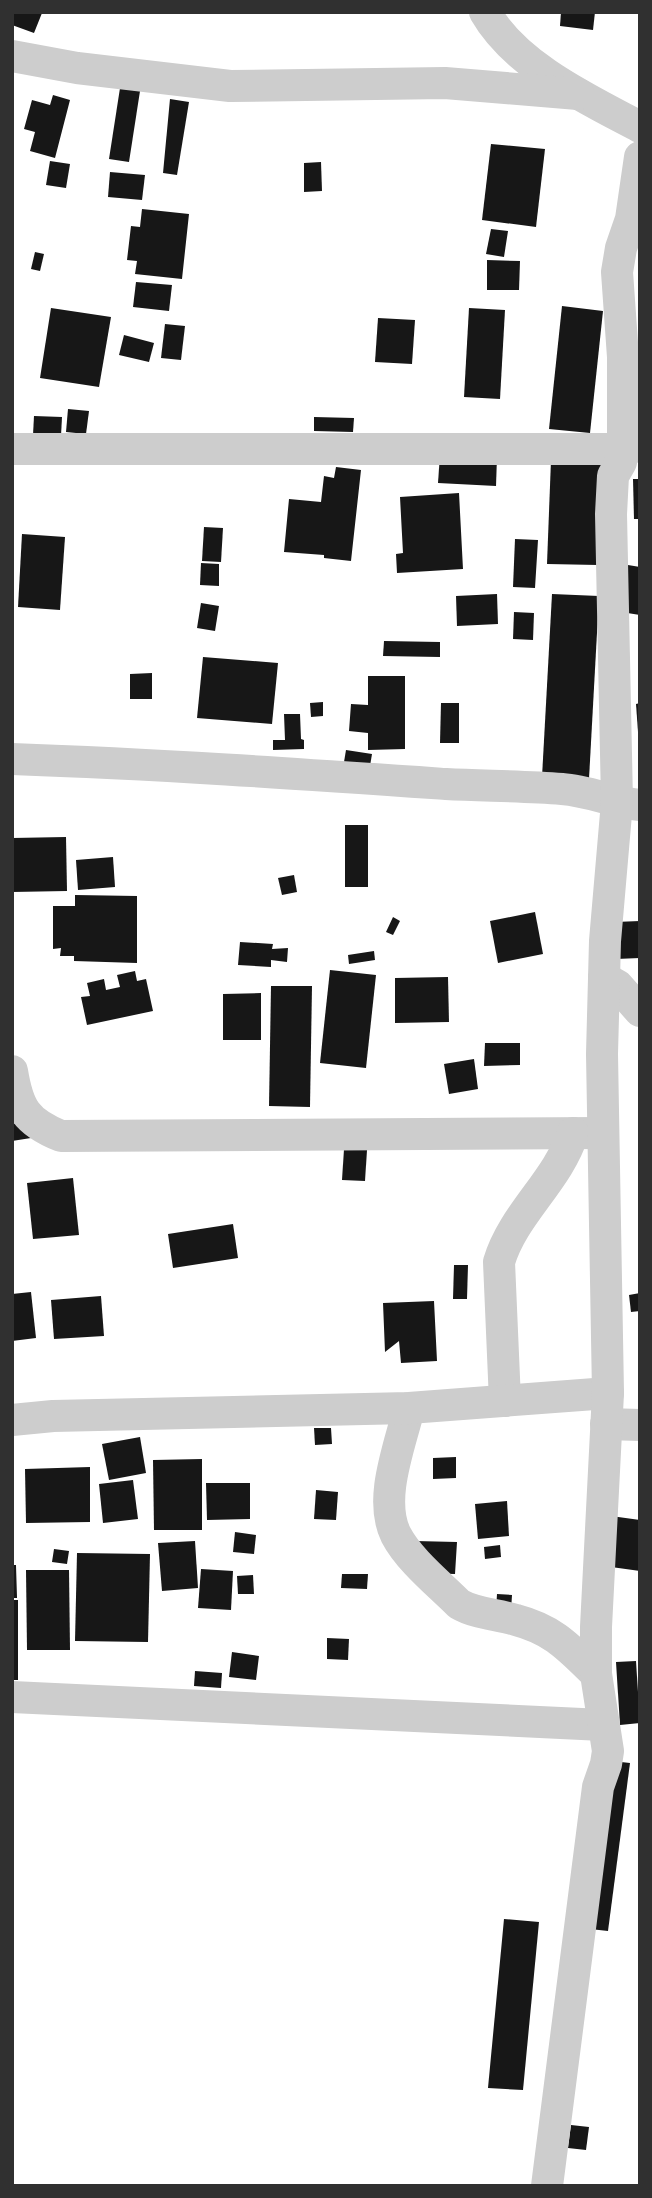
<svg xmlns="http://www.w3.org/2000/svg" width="652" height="2198" font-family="Manrope,sans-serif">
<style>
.building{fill:#171717}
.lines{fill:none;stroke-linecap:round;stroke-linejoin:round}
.minor{stroke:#cdcdcd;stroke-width:32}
</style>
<rect width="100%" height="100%" fill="#fff"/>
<!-- building -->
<g class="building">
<path d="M12,12l30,1 -8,20 -22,-8z"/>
<path d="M561,12h34l-2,18 -33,-4z"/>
<path d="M120,88l20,3 -11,71 -20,-3z"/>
<path d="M53,95l17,5 -15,58 -25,-7 5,-19 -11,-3 8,-29 18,5z"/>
<path d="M170,99l19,3 -12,73 -14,-2z"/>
<path d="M491,144l54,5 -9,78 -54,-7z"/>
<path d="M50,161l20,3 -4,24 -20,-3z"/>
<path d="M321,162l1,29 -18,1v-29z"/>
<path d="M110,172l35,3 -3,25 -34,-3z"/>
<path d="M142,209l47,5 -7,65 -47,-5 2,-13 -10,-1 4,-34 9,1z"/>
<path d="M491,229l17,2 -4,26 -18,-3z"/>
<path d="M35,252l9,2 -4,17 -9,-2z"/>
<path d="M487,260l33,1 -1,29h-32z"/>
<path d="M136,282l36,3 -3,26 -36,-4z"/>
<path d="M562,306l41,5 -13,122 -41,-4z"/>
<path d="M51,308l60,9 -12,70 -59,-9z"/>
<path d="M469,308l36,2 -5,89 -36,-2z"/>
<path d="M378,318l37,2 -3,44 -37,-2z"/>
<path d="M165,324l20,2 -4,34 -20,-2z"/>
<path d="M124,335l30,8 -5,19 -30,-7z"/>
<path d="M68,409l21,2 -3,23 -20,-2z"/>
<path d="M34,416l28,1 -1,19 -28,-1z"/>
<path d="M314,417l40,1 -1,14 -39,-1z"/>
<path d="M440,454l57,3 -1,29 -58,-3z"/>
<path d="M551,460l52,2 -5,103 -51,-1z"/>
<path d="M336,467l25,3 -10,91 -27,-3v-3l-40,-3 5,-53 32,3 3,-26 10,2z"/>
<path d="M633,479h7v40h-6z"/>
<path d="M459,493l4,76 -66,4 -1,-19 7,-1 -3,-56z"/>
<path d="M204,527l19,1 -2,34 -19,-1z"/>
<path d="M22,534l43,3 -5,73 -42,-3z"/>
<path d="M515,539l23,1 -3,48 -22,-1z"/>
<path d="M201,563l18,1v22l-19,-1z"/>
<path d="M628,565l12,2v48l-19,-3z"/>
<path d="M497,594l1,30 -41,2 -1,-30z"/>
<path d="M552,594l47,2 -10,183 -47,-2z"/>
<path d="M201,603l18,3 -4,25 -18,-3z"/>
<path d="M514,612l20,1 -1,27 -20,-1z"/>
<path d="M384,641l56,1v15l-57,-1z"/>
<path d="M203,657l75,6 -6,61 -75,-6z"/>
<path d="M152,673v26h-22v-25z"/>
<path d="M368,676h37v73l-37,1v-17l-19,-2 2,-27 17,1z"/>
<path d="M323,702v14l-12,1 -1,-14z"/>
<path d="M441,703h18v40h-19z"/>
<path d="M640,703v29h-2l-2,-28z"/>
<path d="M284,714h16l1,25 3,1v9l-31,1v-10h12z"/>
<path d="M346,750l26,4 -3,18 -26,-4z"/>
<rect x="345" y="825" width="23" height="62"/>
<path d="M66,837l1,54 -55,1v-54z"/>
<path d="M113,857l2,30 -37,3 -2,-30z"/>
<path d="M294,875l3,17 -15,3 -4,-17z"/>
<path d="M75,895l62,1v67l-63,-2v-5h-14l1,-8 -8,1v-43h22z"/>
<path d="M535,912l8,42 -45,9 -8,-42z"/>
<path d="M393,917l7,4 -7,14 -7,-3z"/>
<path d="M640,921v37l-24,1 -1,-37z"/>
<path d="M240,942l33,2 -1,5 16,-1 -1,14 -16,-2v7l-33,-2z"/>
<path d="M374,951l1,9 -26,4 -1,-9z"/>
<path d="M330,970l46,5 -10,93 -46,-5z"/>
<path d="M135,971l2,10 9,-2 7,32 -66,14 -6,-28 9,-1 -3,-13 17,-4 2,11 14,-3 -3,-12z"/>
<path d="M448,977l1,45 -54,1v-45z"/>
<path d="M271,986h41l-2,121 -41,-1z"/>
<path d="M261,993v47h-38v-46z"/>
<path d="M485,1043h35v22l-36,1z"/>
<path d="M474,1059l4,30 -29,5 -5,-30z"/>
<path d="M28,1121l3,17 -19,3v-17z"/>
<path d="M344,1149l23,1 -2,31 -23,-1z"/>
<path d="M73,1178l6,57 -46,4 -6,-56z"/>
<path d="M233,1224l5,34 -65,10 -5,-34z"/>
<path d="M454,1265h14l-1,34h-14z"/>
<path d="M31,1292l5,46 -24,3v-47z"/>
<path d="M640,1293v18l-9,1 -2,-17z"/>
<path d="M101,1296l3,40 -50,3 -3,-39z"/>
<path d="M434,1301l3,60 -36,2 -2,-22 -14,11 -2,-49z"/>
<path d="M314,1428h17l1,16 -17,1z"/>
<path d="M140,1437l6,36 -37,7 -7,-36z"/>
<path d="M456,1457v21l-23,1v-21z"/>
<path d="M202,1459v71h-48l-1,-70z"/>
<path d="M90,1467v55l-64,1 -1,-54z"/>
<path d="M133,1480l5,39 -35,4 -4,-39z"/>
<path d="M206,1483h44v36l-43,1z"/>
<path d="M316,1490l22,2 -2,28 -22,-1z"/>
<path d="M507,1501l2,35 -31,3 -3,-35z"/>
<path d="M611,1516l29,4v51l-36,-5z"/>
<path d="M235,1532l21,3 -2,19 -21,-2z"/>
<path d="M195,1541l3,47 -36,3 -4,-48z"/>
<path d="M415,1541l42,1 -2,32 -41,-1z"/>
<path d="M500,1545l1,12 -16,2 -1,-12z"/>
<path d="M54,1549l15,2 -2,13 -15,-2z"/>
<path d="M77,1553l73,1 -2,88 -73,-1z"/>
<path d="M12,1565h4l1,33h-5z"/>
<path d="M201,1569l32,2 -2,39 -33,-2z"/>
<path d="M26,1570h43l1,80h-43z"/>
<path d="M342,1574h26l-1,15 -26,-1z"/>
<path d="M253,1575l1,19h-16l-1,-18z"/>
<path d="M497,1594l15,1 -1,15 -15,-1z"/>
<rect x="12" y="1600" width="6" height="80"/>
<path d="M327,1638l22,1 -1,21 -21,-1z"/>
<path d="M232,1652l27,4 -3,24 -27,-3z"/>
<path d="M636,1661l4,62 -20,2 -4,-63z"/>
<path d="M195,1671l27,2 -1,15 -27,-2z"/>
<path d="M612,1761l18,2 -22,168 -18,-2z"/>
<path d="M504,1919l35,3 -16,168 -35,-2z"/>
<path d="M571,2125l18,2 -3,23 -18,-2z"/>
</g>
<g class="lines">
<!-- minor -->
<g class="minor">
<path d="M485,12c31,54 102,87 155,115"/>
<path d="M12,56l65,12 153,18 215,-3 133,11"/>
<path d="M12,449h611l17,-3"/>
<path d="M12,759c145,5 289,15 434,25 39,2 78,2 116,5 27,2 51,13 78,16"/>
<path d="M604,978l14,8 22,25"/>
<path d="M12,1071c6,37 14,51 49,65l542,-3"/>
<path d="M505,1401l-6,-139c14,-48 59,-81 74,-129"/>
<path d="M409,1408c-9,38 -31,91 -13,127 13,25 43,49 63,69 17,10 38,10 57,16 38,10 53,28 80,54"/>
<path d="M12,1420l41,-4 356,-8 199,-15"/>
<path d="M606,1424l34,1"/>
<path d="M12,1697l591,28"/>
<path d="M547,2186l51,-399 8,-23 2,-13 -12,-77v-47l12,-234 -6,-339 3,-113 12,-139 -6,-288 2,-38 8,-14 2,-13v-92l-6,-85 4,-24 10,-29 9,-62"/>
</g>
</g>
<!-- border -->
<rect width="652" height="2198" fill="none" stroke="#303030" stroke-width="28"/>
</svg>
